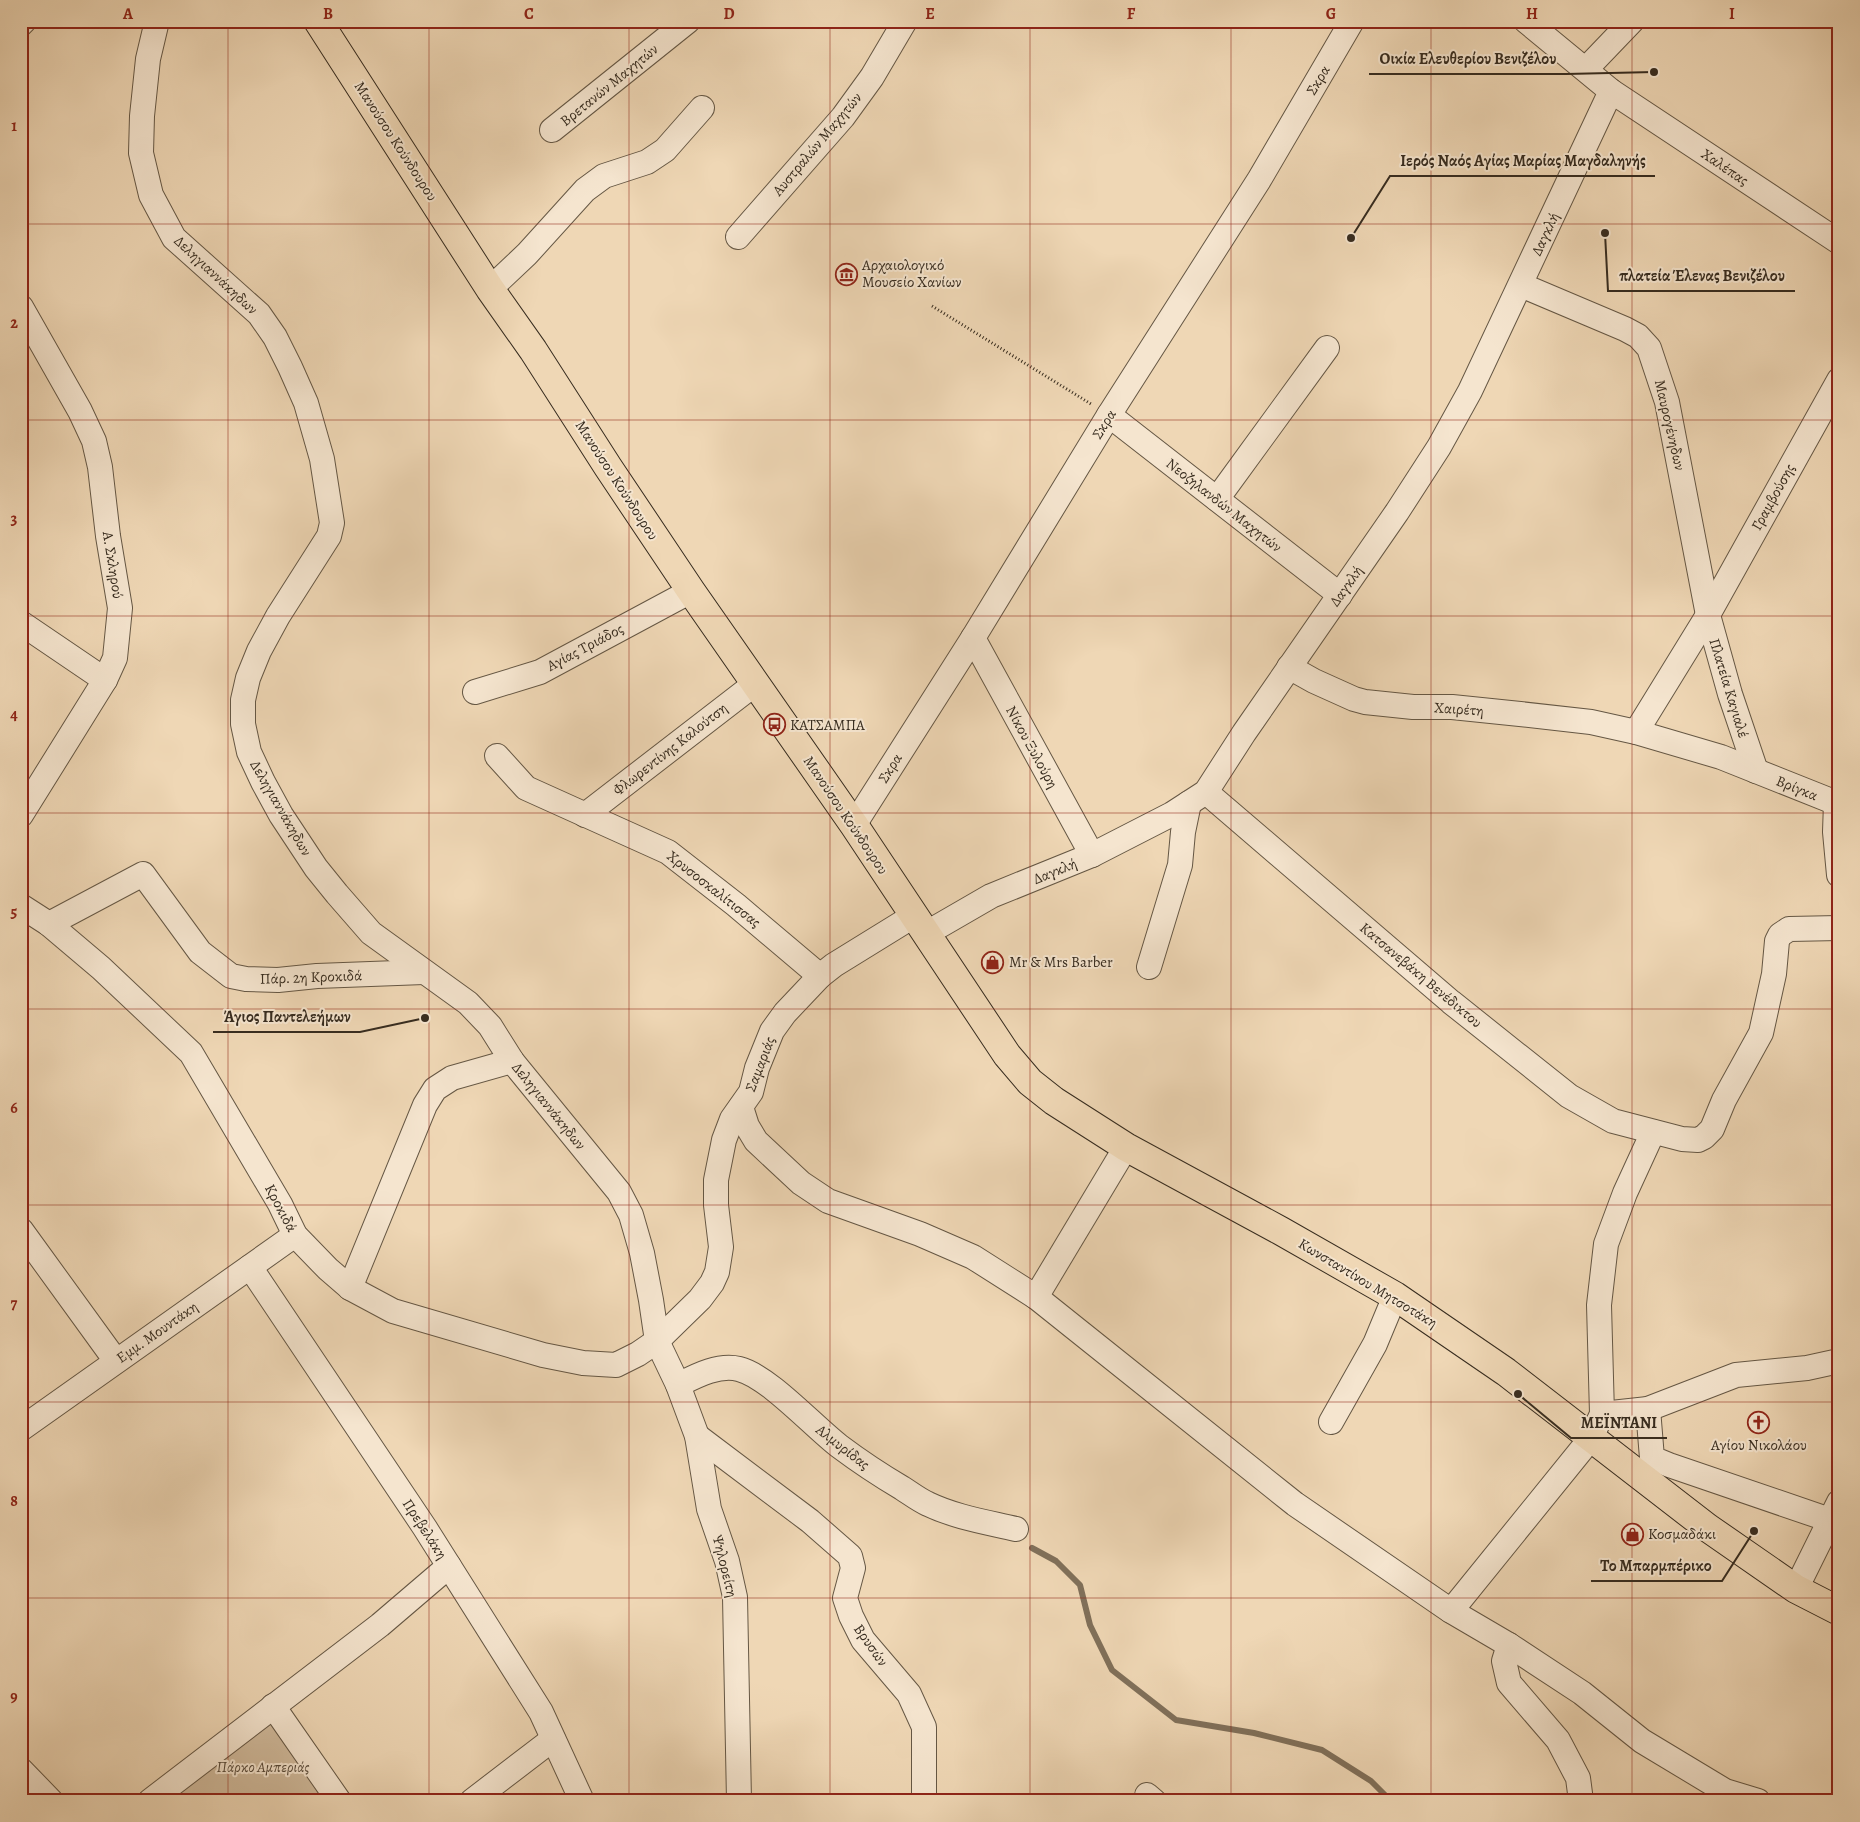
<svg xmlns="http://www.w3.org/2000/svg" width="1860" height="1822" font-family="Alegreya,serif">
<style>
.green{fill:#d0ba9c;stroke:#84735e}
.lines{fill:none;stroke-linecap:round;stroke-linejoin:round}
.stream{stroke:#80705a;stroke-width:6}
.minor-casing{stroke:#655744;stroke-width:26}
.major-casing{stroke:#372c1f;stroke-width:30}
.path{stroke:#372c1f;stroke-width:3;stroke-dasharray:1 2.5;stroke-linecap:butt}
.minor{stroke:#f5e5cf;stroke-width:24}
.major{stroke:#efd7b5;stroke-width:28}
.grid{fill:none;stroke:#8f2418;stroke-width:1;stroke-opacity:0.55}
.labels{text-anchor:middle;dominant-baseline:central;stroke-width:4;stroke-linejoin:round;paint-order:stroke}
.street-label{font-size:15px;fill:#372c1f;stroke:#f5e5cf}
.poi-label{font-size:15px;fill:#372c1f;stroke:#f5e5cf;text-anchor:start}
.park-label{font-size:15px;font-style:italic;fill:#564838;stroke:#f5e5cf}
.leader{fill:none;stroke:#372c1f;stroke-width:2}
.callout-dot{fill:#372c1f;stroke:#f5e5cf;stroke-width:2}
.callout-label{font-size:16px;text-anchor:middle;font-weight:bold;fill:#372c1f;stroke:#f5e5cf;stroke-width:4;stroke-linejoin:round;paint-order:stroke}
.neatline{fill:none;stroke:#8f2418;stroke-width:2}
.grid-label{font-size:16px;text-anchor:middle;font-weight:bold;fill:#8f2418}
</style>
<rect width="100%" height="100%" fill="#efd7b5"/>
<filter id="stains"><feTurbulence type="fractalNoise" baseFrequency=".004" numOctaves="4"/><feColorMatrix values="0 0 0 0 .2 0 0 0 0 .09 0 0 0 0 .02 0 0 0 .5 -.17"/></filter>
<radialGradient id="worn" r=".72"><stop offset=".6" stop-color="#630" stop-opacity="0"/><stop offset="1" stop-color="#630" stop-opacity=".3"/></radialGradient>
<!-- green -->
<path class="green" d="M270,1720l57,81h-158z"/>
<g class="lines">
<!-- stream -->
<path class="stream" d="M1032,1548l24,13 24,24 10,40 22,45 64,50 78,13 68,17 49,31 20,20"/>
<defs>
<g id="minor">
<path d="M157,21l-9,38 -6,57 -1,37 10,42 23,43 85,76 16,23 15,30 16,36 16,56 10,64 -3,13 -51,80 -19,35 -11,27 -5,22v24l6,28 14,30 18,33 35,53 21,26 34,39 97,70 22,23 22,35 107,131 12,23 11,38 9,47 6,41 21,44 19,51 12,73 18,52 8,36 4,204"/>
<path d="M1526,21l85,70 228,151"/>
<path d="M21,24l3,-3"/>
<path d="M1586,69l46,-48"/>
<path d="M552,130l136,-109"/>
<path d="M738,237l105,-120 29,-40 33,-56"/>
<path d="M1521,285l104,44 13,7 11,12 18,54 41,213 22,79 26,77"/>
<path d="M490,289l37,-35 58,-64 19,-14 43,-14 18,-12 37,-42"/>
<path d="M21,307l59,104 14,30 6,26 8,69 12,72 -5,50 -10,22 -84,135"/>
<path d="M1109,415l231,180"/>
<path d="M1217,499l110,-151"/>
<path d="M21,623l84,57"/>
<path d="M973,638l119,217"/>
<path d="M1289,667l25,14 40,18 11,3 48,5h39l68,7 71,8 45,10 85,25 118,47"/>
<path d="M475,692l65,-20 151,-81"/>
<path d="M1636,732l72,-117 131,-235"/>
<path d="M497,756l29,32 142,64 68,53 84,71"/>
<path d="M1206,792l245,210 118,94 44,25 69,18 16,1 6,-3 8,-8 12,-29 37,-67 13,-59 3,-33 3,-6 9,-6 50,-1"/>
<path d="M1836,803l-1,29 4,43"/>
<path d="M585,815l171,-132"/>
<path d="M854,825l119,-187 136,-223 150,-235 93,-159"/>
<path d="M21,906l28,18 52,44 90,85 89,151 15,31 33,34 22,19 43,23 150,44 40,8 33,2 22,-11 19,-13 43,-42 12,-16 5,-11 4,-25 -5,-42v-25l8,-40 8,-21 19,-27 6,-24 15,-37 13,-18 35,-37 14,-11 81,-50"/>
<path d="M49,924l94,-50 57,78 31,24 15,3 32,1 39,-4 107,-4"/>
<path d="M927,933l64,-37 101,-41 80,-41 34,-22 38,-59 153,-221 42,-65 31,-56 141,-300"/>
<path d="M1149,967l31,-102 3,-33 6,-29"/>
<path d="M741,1107l6,19 9,15 45,42 27,18 92,33 53,23 63,40 259,207 156,107 58,34 73,48 60,48 83,50 33,10"/>
<path d="M21,1230l95,131"/>
<path d="M250,1267l175,261 116,184 41,89"/>
<path d="M350,1288l75,-183 10,-16 17,-11 60,-17"/>
<path d="M1036,1297l90,-150"/>
<path d="M678,1385c18,-9 40,-21 61,-16 29,7 74,57 100,77 20,15 41,29 63,42 8,5 17,12 26,16 27,13 58,18 88,25"/>
<path d="M1648,1409l4,49 17,7 161,55"/>
<path d="M1602,1414l46,-5 88,-34 71,-7 32,-7"/>
<path d="M1331,1422l44,-78 20,-48"/>
<path d="M21,1429l274,-194"/>
<path d="M697,1436l113,85 40,35 3,12 -8,30 6,18 12,24 46,54 15,33v74"/>
<path d="M1796,1589l43,-87"/>
<path d="M1451,1611l140,-173 11,-24 -3,-109 7,-61 19,-51 28,-61"/>
<path d="M1509,1645l-5,16 5,22 49,57 20,38 3,23"/>
<path d="M273,1706l66,95"/>
<path d="M21,1770l30,31"/>
<path d="M1147,1795l7,6"/>
<path d="M150,1801l230,-176 69,-59"/>
<path d="M472,1801l81,-62"/>
</g>
<path id="major" d="M318,21l172,268 43,61 75,117 83,124 163,234 153,230 23,27 24,19 72,46 155,84 114,65 111,76 202,156 88,61 43,22"/>
</defs>
<!-- minor casing -->
<use href="#minor" class="minor-casing"/>
<!-- major casing -->
<use href="#major" class="major-casing"/>
<!-- path -->
<path class="path" d="M932,306l159,98"/>
<!-- minor -->
<use href="#minor" class="minor"/>
<!-- major -->
<use href="#major" class="major"/>
</g>
<!-- grid -->
<path class="grid" d="M228,21v1780M429,21v1780M629,21v1780M830,21v1780M1030,21v1780M1231,21v1780M1431,21v1780M1632,21v1780M21,224h1818M21,420h1818M21,616h1818M21,813h1818M21,1009h1818M21,1205h1818M21,1402h1818M21,1598h1818"/>
<!-- icons -->
<defs>
<symbol id="museum-ring" viewBox="-11 -11 22 22"><circle r="9.5" fill="#f5e5cf" stroke="#8f2418" stroke-width="1.5"/><path d="M0-6L6-3V-2H-6V-3ZM-5-1h2V3h-2ZM-1-1h2V3h-2ZM3-1h2V3H3ZM-6 4H6V6H-6Z" fill="#8f2418"/></symbol>
<symbol id="bus-ring" viewBox="-11 -11 22 22"><circle r="9.5" fill="#f5e5cf" stroke="#8f2418" stroke-width="1.5"/><path d="M-5-6H5V4H4V6H2V4H-2V6H-4V4H-5ZM-3.5-4V0h7V-4ZM-3.5 1.2v1.5H-2V1.2ZM2 1.2v1.5H3.5V1.2Z" fill="#8f2418"/></symbol>
<symbol id="shop-ring" viewBox="-11 -11 22 22"><circle r="9.5" fill="#f5e5cf" stroke="#8f2418" stroke-width="1.5"/><path d="M-5-2.5h2.3a2.7 3.5 0 0 1 5.4 0H5L5.5 6h-11ZM-1.5-2.5h3a1.5 2.3 0 0 0-3 0Z" fill="#8f2418"/></symbol>
<symbol id="church-ring" viewBox="-11 -11 22 22"><circle r="9.5" fill="#f5e5cf" stroke="#8f2418" stroke-width="1.5"/><path d="M-1.2-6h2.4v3.5h3.3v2.4h-3.3V6h-2.4V-.1h-3.3v-2.4h3.3Z" fill="#8f2418"/></symbol>
</defs>
<g fill-rule="evenodd">
<use href="#museum-ring" x="834" y="262" width="25" height="25"/>
<use href="#bus-ring" x="762" y="712" width="25" height="25"/>
<use href="#shop-ring" x="980" y="950" width="25" height="25"/>
<use href="#church-ring" x="1746" y="1410" width="25" height="25"/>
<use href="#shop-ring" x="1620" y="1522" width="25" height="25"/>
</g>
<g class="labels">
<!-- street labels -->
<g class="street-label">
<text transform="translate(1318 80) rotate(-59)">Σκρα</text>
<text transform="translate(609 85) rotate(-39)">Βρετανών Μαχητών</text>
<text transform="translate(396 141) rotate(57)">Μανούσου Κούνδουρου</text>
<text transform="translate(817 144) rotate(-50)">Αυστραλών Μαχητών</text>
<text transform="translate(1725 167) rotate(34)">Χαλέπας</text>
<text transform="translate(1545 234) rotate(-65)">Δαγκλή</text>
<text transform="translate(216 275) rotate(43)">Δεληγιαννάκηδων</text>
<text transform="translate(1104 424) rotate(-58)">Σκρα</text>
<text transform="translate(1670 425) rotate(77)">Μαυρογένηδων</text>
<text transform="translate(617 480) rotate(57)">Μανούσου Κούνδουρου</text>
<text transform="translate(1773 497) rotate(-61)">Γραμβούσης</text>
<text transform="translate(1224 505) rotate(38)">Νεοζηλανδών Μαχητών</text>
<text transform="translate(113 565) rotate(81)">Α. Σκληρού</text>
<text transform="translate(1346 586) rotate(-55)">Δαγκλή</text>
<text transform="translate(585 647) rotate(-28)">Αγίας Τριάδος</text>
<text transform="translate(1729 688) rotate(73)">Πλατεία Καγιαλέ</text>
<text transform="translate(1459 709) rotate(4)">Χαιρέτη</text>
<text transform="translate(1032 747) rotate(61)">Νίκου Ξυλούρη</text>
<text transform="translate(670 749) rotate(-38)">Φλωρεντίνης Καλούτση</text>
<text transform="translate(890 768) rotate(-58)">Σκρα</text>
<text transform="translate(1797 788) rotate(22)">Βρίγκα</text>
<text transform="translate(281 808) rotate(60)">Δεληγιαννάκηδων</text>
<text transform="translate(846 815) rotate(56)">Μανούσου Κούνδουρου</text>
<text transform="translate(1055 871) rotate(-22)">Δαγκλή</text>
<text transform="translate(714 889) rotate(38)">Χρυσοσκαλίτισσας</text>
<text transform="translate(1421 975) rotate(40)">Κατσανεβάκη Βενέδικτου</text>
<text transform="translate(311 977) rotate(-2)">Πάρ. 2η Κροκιδά</text>
<text transform="translate(760 1064) rotate(-69)">Σαμαριάς</text>
<text transform="translate(549 1106) rotate(51)">Δεληγιαννάκηδων</text>
<text transform="translate(281 1208) rotate(62)">Κροκιδά</text>
<text transform="translate(1368 1283) rotate(31)">Κωνσταντίνου Μητσοτάκη</text>
<text transform="translate(157 1332) rotate(-35)">Εμμ. Μουντάκη</text>
<text transform="translate(843 1447) rotate(38)">Αλμυρίδας</text>
<text transform="translate(425 1529) rotate(57)">Πρεβελάκη</text>
<text transform="translate(725 1566) rotate(76)">Ψηλορείτη</text>
<text transform="translate(871 1645) rotate(55)">Βρυσών</text>
</g>
<!-- poi labels -->
<g class="poi-label">
<text x="862" y="265">Αρχαιολογικό<tspan x="862" dy="17">Μουσείο Χανίων</tspan></text>
<text x="790" y="725">ΚΑΤΣΑΜΠΑ</text>
<text x="1009" y="962">Mr &amp; Mrs Barber</text>
<text x="1759" y="1445" text-anchor="middle">Αγίου Νικολάου</text>
<text x="1648" y="1534">Κοσμαδάκι</text>
</g>
<!-- park labels -->
<g class="park-label">
<text x="263" y="1767">Πάρκο Αμπεριάς</text>
</g>
</g>
<!-- callouts -->
<path class="leader" d="M1654 72L1566 74H1369M1351 238L1390 176H1655M1605 233L1608 291H1795M425 1018L360 1032H213M1518 1394L1571 1438H1667M1754 1531L1722 1581H1591"/>
<g class="callout-dot">
<circle cx="1654" cy="72" r="5"/>
<circle cx="1351" cy="238" r="5"/>
<circle cx="1605" cy="233" r="5"/>
<circle cx="425" cy="1018" r="5"/>
<circle cx="1518" cy="1394" r="5"/>
<circle cx="1754" cy="1531" r="5"/>
</g>
<g class="callout-label">
<text x="1468" y="64">Οικία Ελευθερίου Βενιζέλου</text>
<text x="1523" y="166">Ιερός Ναός Αγίας Μαρίας Μαγδαληνής</text>
<text x="1702" y="281">πλατεία Έλενας Βενιζέλου</text>
<text x="287" y="1022">Άγιος Παντελεήμων</text>
<text x="1619" y="1428">ΜΕΪΝΤΑΝΙ</text>
<text x="1656" y="1571">Το Μπαρμπέρικο</text>
</g>
<!-- margin -->
<rect width="1860" height="1822" fill="none" stroke="#efd7b5" stroke-width="55"/>
<rect x="28" y="28" width="1804" height="1766" class="neatline"/>
<g class="grid-label">
<text x="128" y="19">A</text>
<text x="328" y="19">B</text>
<text x="529" y="19">C</text>
<text x="729" y="19">D</text>
<text x="930" y="19">E</text>
<text x="1131" y="19">F</text>
<text x="1331" y="19">G</text>
<text x="1532" y="19">H</text>
<text x="1732" y="19">I</text>
<text x="14" y="131">1</text>
<text x="14" y="328">2</text>
<text x="14" y="524">3</text>
<text x="14" y="720">4</text>
<text x="14" y="917">5</text>
<text x="14" y="1113">6</text>
<text x="14" y="1309">7</text>
<text x="14" y="1506">8</text>
<text x="14" y="1702">9</text>
</g>
<rect width="100%" height="100%" filter="url(#stains)"/>
<rect width="100%" height="100%" fill="url(#worn)"/>
</svg>
